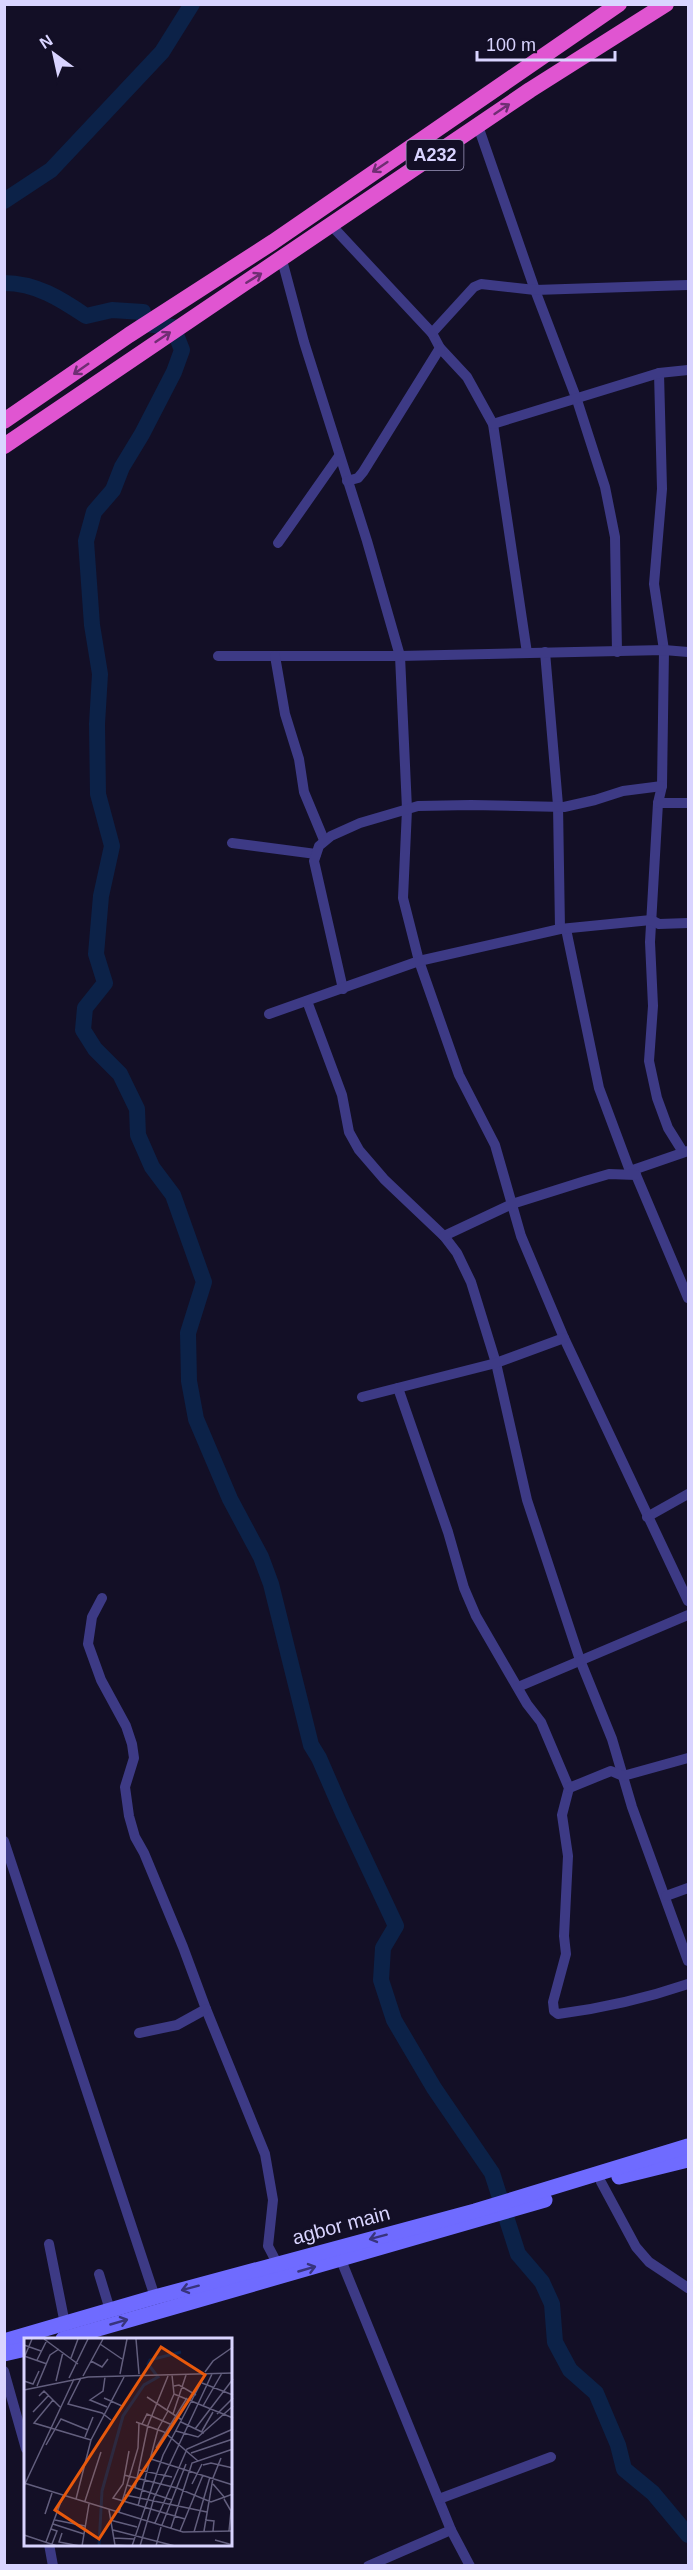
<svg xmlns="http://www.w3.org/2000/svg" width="693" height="2570" font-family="Arial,sans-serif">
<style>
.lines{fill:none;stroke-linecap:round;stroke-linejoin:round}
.river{stroke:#0c2248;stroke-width:16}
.minor{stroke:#3d3a85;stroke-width:10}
.secondary{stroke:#6f6bff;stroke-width:15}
.trunk{stroke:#e055d1;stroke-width:16}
.oneway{stroke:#6f2e73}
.oneway2{stroke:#38347d}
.labels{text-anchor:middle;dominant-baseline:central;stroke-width:5;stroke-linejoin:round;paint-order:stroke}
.shield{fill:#130f26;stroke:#9e99be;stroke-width:1.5}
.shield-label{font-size:18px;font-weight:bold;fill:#d9d4ff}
.street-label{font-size:20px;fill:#d9d4ff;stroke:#130f26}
.inset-river{fill:none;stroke:#0c2248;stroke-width:3}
.inset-road{fill:none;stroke:#625e7d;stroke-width:1.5}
.view{fill:#e8590c;fill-opacity:0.15;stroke:#e8590c;stroke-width:3}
.inset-edge{fill:none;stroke:#d9d4ff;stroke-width:3}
</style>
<rect width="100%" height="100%" fill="#130f26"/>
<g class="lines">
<!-- river -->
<g class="river">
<path d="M4,201l47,-31 111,-118 30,-48"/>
<path d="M4,283c32,0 57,16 82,33l26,-6 31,2 2,12 28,3 9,23 -8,22 -32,62 -20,33 -9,23 -19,22 -8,29 6,84 8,49 -3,50 1,70 14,52 -11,50 -5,58 9,29 -20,25 -2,22 12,19 25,25 17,35 1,26 14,32 21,28 31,87 -16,51 1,48 7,38 34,80 31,58 10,27 40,161 8,13 24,55 53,113 -13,22 -2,32 13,40 40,68 58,85 26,81 24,28 10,22 3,38 15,28 26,23 22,52 6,24 29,24 35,42"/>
</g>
<!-- minor -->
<g class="minor">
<path d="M478,126l57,164 42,110 28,87 10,50 2,115"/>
<path d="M332,226l100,107 8,15 27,29 26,47 34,229"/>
<path d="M282,260l22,82 63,199 33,115 7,153 -4,89 16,63 40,114 36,70 26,91 43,102 124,263"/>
<path d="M432,333l42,-46 7,-3 54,6 153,-5"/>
<path d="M659,373l3,116 -8,95 10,66 -2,136 -4,17 -8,139 3,64 -4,55 8,37 11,30 15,24"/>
<path d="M493,424l166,-51 29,-3"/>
<path d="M347,481l11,-3 5,-6 77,-124"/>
<path d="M278,543l61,-87"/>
<path d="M545,652l13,153 2,124"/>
<path d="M218,656h182l264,-6 24,2"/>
<path d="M275,656l10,58 14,45 5,33 20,48"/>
<path d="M658,803h30"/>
<path d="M232,843l84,11"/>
<path d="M566,929l33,159 31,83 6,4 52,123"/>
<path d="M343,989l-29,-128 5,-15 12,-10 29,-13 58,-17 53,-1 93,2 31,-7 28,-9 39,-5"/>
<path d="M307,1001l35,94 7,37 10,18 25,29 60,57 13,17 14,29 25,81 31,137 53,160 32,79 20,68 56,154"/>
<path d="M269,1014l150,-53 141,-32 91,-9 8,4 29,-1"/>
<path d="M630,1171l58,-20"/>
<path d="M444,1236l68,-32 73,-23 24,-7 27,1"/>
<path d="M398,1388l50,144 16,56 12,28 51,88 14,18 28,66 -7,27 6,41 -4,80 2,18 -13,48 1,9 4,3c46,-6 86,-15 130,-30"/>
<path d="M362,1397l134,-34 68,-25"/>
<path d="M647,1517l41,-23"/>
<path d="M102,1598l-10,19 -4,27 13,36 25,46 6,18 2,14 -9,29 4,29 6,21 9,16 39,94 23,62 59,145 8,46 -5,46 9,17"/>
<path d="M518,1687l170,-72"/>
<path d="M569,1788l42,-17 12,5 65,-18"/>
<path d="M4,1841l151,456"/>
<path d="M666,1896l22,-8"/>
<path d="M139,2033l38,-8 29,-16"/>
<path d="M601,2182l35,65 13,15 39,26"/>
<path d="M49,2244l17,85"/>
<path d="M341,2260l110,270 19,36"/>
<path d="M99,2274l11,36"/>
<path d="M4,2371l22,78"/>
<path d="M439,2499l112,-42"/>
<path d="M49,2544l4,22"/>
<path d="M368,2566l83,-36"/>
</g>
<!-- secondary -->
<g class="secondary">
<path d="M619,2177l69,-17"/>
<path d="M63,2339l482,-139"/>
<path d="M4,2341l151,-44 320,-86 213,-65"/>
<path d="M4,2354l22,-5"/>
</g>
<!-- trunk -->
<g class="trunk">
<path d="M4,421l125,-86 144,-93 346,-238"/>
<path d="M4,446l526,-356 136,-86"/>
</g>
</g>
<!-- one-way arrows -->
<defs><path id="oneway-shaft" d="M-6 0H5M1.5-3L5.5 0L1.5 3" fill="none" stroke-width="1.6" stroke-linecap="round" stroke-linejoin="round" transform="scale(1.5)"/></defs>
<g class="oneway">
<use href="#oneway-shaft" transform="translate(502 109) rotate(-34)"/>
<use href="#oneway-shaft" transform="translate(380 167) rotate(146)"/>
<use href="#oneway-shaft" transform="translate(254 278) rotate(-32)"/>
<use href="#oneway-shaft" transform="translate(163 337) rotate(-34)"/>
<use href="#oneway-shaft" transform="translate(81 369) rotate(145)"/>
</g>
<g class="oneway2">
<use href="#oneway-shaft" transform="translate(378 2237) rotate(165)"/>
<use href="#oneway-shaft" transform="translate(307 2269) rotate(-16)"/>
<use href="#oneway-shaft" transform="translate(190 2288) rotate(165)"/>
<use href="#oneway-shaft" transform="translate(119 2322) rotate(-16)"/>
</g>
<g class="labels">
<!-- shield labels -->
<rect class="shield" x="406.5" y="140" width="57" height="30" rx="4.5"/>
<g class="shield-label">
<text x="435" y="155">A232</text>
</g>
<!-- street labels -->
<g class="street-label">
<text transform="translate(341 2225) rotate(-15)">agbor main</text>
</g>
</g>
<!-- overview -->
<g transform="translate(24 2338)">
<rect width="208" height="208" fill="#130f26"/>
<path class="inset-river" d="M75,208l3,-55 21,-75 21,-31 14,-8 -10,-13 2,-4 31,-8"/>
<path class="inset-road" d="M20,1l34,25M112,1l3,35M76,6l22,15M0,7l17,6M0,18l23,8M0,20l8,-19M47,20l7,-19M13,22l10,-20M67,23l11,6 6,-8M181,34l8,-11 20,-14M96,36l7,-35M59,38l20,-37M81,39l-2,14 -13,9 17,7M45,40l19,-39M57,40l-13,26 34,9 9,7M0,43l9,3 6,-13M32,43l7,-29M178,45l31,12M13,48l13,-31 9,-6M150,48l5,-1 17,10M0,52l64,-13 145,-4M150,56l59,24M15,58l5,-5 16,16M123,59l35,23M80,60l18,8M29,62l-19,23 57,17M179,68l19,-33M143,72l7,-16 -2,-19M9,74l16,-17M149,76l13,-39M193,76l16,-16M112,84l28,10 34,29M157,84l23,11M118,86l5,-10 23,10M134,91l10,-18M171,91l38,-50M152,93l22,6 35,-31M178,93l11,-19M61,99l8,-20M22,107l15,-26 27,11M132,110l31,-50M105,113l-6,33 -10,14 72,21M167,115l42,-14M127,121l82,26M179,127l8,-2 22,5M115,132l33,7M100,137l53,13 34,14 22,-8M0,145l159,49 50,-1M168,146l10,-20M189,146l12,14M103,147l45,15M0,148l50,-107M111,150l13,-63 20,-49M101,157l82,17M52,161l15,-59 33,-63M200,161l7,12 -2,20M61,163l16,-49M114,168l20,-77M85,172l6,35 16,1M95,174l19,-64 1,-25M21,176l7,-21M31,182l30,6M86,182l27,7M181,182l9,1 -1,10M131,185l32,-74 46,-20M29,186l31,10M138,187l24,-61M147,190l21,-65 41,-14M27,191l6,2 -5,13M89,192l62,16M156,193l23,-56M180,193l9,-53 8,-20M170,194l16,-55M38,195l-3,9 21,4M0,197l33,11M90,200l20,1M191,202l18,5M22,204l17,-46M58,208l7,-42M108,208l31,-91 42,-80M116,208l14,-48 58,-124M132,208l5,-19"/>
<path class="view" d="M137,9l44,28 -106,164 -44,-29z"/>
<rect width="208" height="208" class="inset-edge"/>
</g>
<!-- border -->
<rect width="693" height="2570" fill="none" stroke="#d9d4ff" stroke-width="12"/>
<!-- north arrow -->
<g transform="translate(54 54) rotate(327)" stroke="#130f26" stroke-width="4.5" paint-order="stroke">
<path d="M0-4.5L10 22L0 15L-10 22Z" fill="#d9d4ff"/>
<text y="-9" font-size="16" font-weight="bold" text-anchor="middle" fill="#d9d4ff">N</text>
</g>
<!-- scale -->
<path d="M477 51v9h138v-9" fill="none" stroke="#d9d4ff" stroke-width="3"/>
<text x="486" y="51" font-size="18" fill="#d9d4ff" stroke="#130f26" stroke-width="4.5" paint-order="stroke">100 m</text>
</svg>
